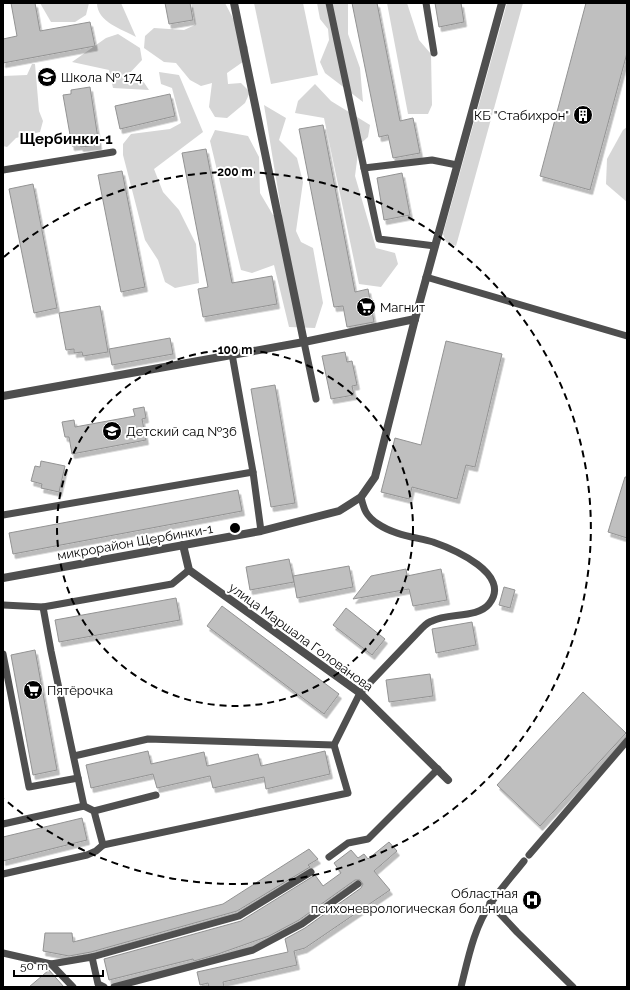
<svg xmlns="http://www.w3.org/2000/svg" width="630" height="990" font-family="Raleway,sans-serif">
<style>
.green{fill:#d6d6d6}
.building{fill:#bfbfbf;stroke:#939393;filter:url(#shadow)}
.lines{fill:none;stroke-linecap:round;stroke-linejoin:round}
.lane{stroke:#4f4f4f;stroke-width:7}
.street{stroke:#4f4f4f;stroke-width:8}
.ring{fill:none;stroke:#000;stroke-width:2;stroke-dasharray:7 5}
.labels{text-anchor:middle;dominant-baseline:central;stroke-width:4;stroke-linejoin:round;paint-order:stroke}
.poi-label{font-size:13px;fill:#000;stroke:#fff;text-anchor:start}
.street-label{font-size:13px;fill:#000;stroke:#fff}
.quarter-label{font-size:15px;font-weight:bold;fill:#000;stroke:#fff}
.centre{fill:#000;stroke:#fff;stroke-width:2}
.ring-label{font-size:12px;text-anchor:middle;font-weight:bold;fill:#000;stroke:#fff;stroke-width:4;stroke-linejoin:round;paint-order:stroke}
</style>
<defs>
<filter id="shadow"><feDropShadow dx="2.5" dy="4.5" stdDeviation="0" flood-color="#0004"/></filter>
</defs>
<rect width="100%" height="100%" fill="#fff"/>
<!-- green -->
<g class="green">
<path d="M40,3h49l-3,12 -11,7h-24z"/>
<path d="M97,3h24l15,34c-14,-8 -39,-15 -39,-34z"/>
<path d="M191,3h34l23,44 -1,12 -20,14 1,11 13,-1 9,9 -5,11 -18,15 -12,-1 -6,-10 3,-24 -11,3 -11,-6 -14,-17 -12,-1 -20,-14 1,-12 9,-8 30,2 11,-5z"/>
<path d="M254,3h49l15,72 -47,9z"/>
<path d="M317,3h31v31l12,34 3,34 -38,-29 -5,-11 9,-22 -1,-11 -8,-10z"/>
<path d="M387,3h20l12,37 12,14 1,51 -4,9h-20z"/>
<path d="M507,3h16l-67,243 -10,-4 -3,-8z"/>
<path d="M118,34l22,14 2,12 -16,17 17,4 6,9 -36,-2 -4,-18 -37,-8 34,-24z"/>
<path d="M32,64h3l4,47 4,10 -3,11 -24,6 -9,9 -4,-1v-70l24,-1z"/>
<path d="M159,72l20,3 24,57 -49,37 9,23 16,18 17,34 3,39 -24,5 -10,-6 -7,-22 -13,-20 -22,-85v-11l8,-10 39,-5 11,-6 -9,-35 -11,-4z"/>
<path d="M315,84l16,17 39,24 -2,12 -9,8 -4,31 21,72 19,5 3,11 -17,23 -22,-3 -35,-166 -29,-5 3,-12z"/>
<path d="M264,105l22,13 -7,22 18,18 6,24 -7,49 5,11 12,6 10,55 -8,25 -26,-1 -15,-62 -22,8 -11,-3 -31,-129 5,-11 33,6 11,21 1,36 13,22h9z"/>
<path d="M627,127v75l-21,-18 1,-25 16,-29z"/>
</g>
<!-- building -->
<g class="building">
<path d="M11,3h24l5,28 50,-9 5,24 -92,17v-24l14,-3z"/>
<path d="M165,3h25l3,17 -24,4z"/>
<path d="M352,3h25l23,118 13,-3 7,35 -27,5 -5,-23 -9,2z"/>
<path d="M435,3h26l3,19 -25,5z"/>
<path d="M586,3h41v50l-37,137 -50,-14z"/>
<path d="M90,87l9,58 -18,2 -1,-2 -8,1 -9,-51 8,-1v-4z"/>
<path d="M170,94l5,22 -55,13 -5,-23z"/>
<path d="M323,125l32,167 13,-3 6,33 -27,5 -4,-21 -9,1 -35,-178z"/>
<path d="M206,149l26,134 40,-7 5,28 -74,13 -5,-28 10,-2 -26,-134z"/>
<path d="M122,171l23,116 -24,5 -23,-117z"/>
<path d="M402,173l8,42 -26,5 -7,-42z"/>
<path d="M33,184l24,124 -23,5 -25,-124z"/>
<path d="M100,306l8,46 -25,4 -1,-4 -8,1v-4l-8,1 -7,-37z"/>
<path d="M170,338l3,16 -61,11 -3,-16z"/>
<path d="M446,341l56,13 -27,113 -9,-2 -9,34 -45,-12 -3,12 -28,-7 14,-54 26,7z"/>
<path d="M345,352l2,10 5,-1 5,24 -5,1 2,9 -23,4 -9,-43z"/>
<path d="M275,385l20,118 -24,4 -20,-118z"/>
<path d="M144,407l2,11 -4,1 4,21 -74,14 -3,-17h-4l-3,-15 12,-2 1,7 60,-11 -2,-7z"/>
<path d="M41,461l24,5 -6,26 -18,-4 1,-4 -11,-3 4,-15 5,1z"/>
<path d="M625,477h2v61l-19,-6z"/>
<path d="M238,490l4,21 -229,43 -4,-21z"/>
<path d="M289,559l5,23 -44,8 -4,-23z"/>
<path d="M349,566l4,21 -56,11 -4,-22z"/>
<path d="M406,569l1,7 34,-7 6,31 -34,6 -4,-17 -56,10 18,-23z"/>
<path d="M504,587l11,3 -5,18 -11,-3z"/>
<path d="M176,598l4,22 -121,22 -4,-22z"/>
<path d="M222,606l117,88 -15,20 -117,-88z"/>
<path d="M346,608l39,31 -13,16 -39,-30z"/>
<path d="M472,622l4,23 -40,8 -4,-24z"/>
<path d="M35,650l22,120 -24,5 -22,-120z"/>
<path d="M430,674l3,22 -44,6 -3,-22z"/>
<path d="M583,692l43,41 -86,93 -43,-41z"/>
<path d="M148,751l3,13 53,-12 3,14 51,-12 3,12 64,-15 5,23 -64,15 -2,-12 -51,11 -3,-12 -53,12 -4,-14 -62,14 -5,-23z"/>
<path d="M82,818l5,22 -84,21v-24z"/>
<path d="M389,842l8,9 -23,20 16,19 -85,58 -11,3 3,14 -74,17 1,5h-15l-1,-4 -8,2 -3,-13 91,-20 -3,-13 20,-11 56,-40 2,-4 -3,-4h-5l-56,40 -30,16 -51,18 -24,7 -1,-2 -84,21 -5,-21 137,-38 74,-46 8,11 18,-13 -7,-10 17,-13 7,8 6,-4 4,5z"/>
<path d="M309,849l9,10 -10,6 2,2 -73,44 -146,41 -22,4 -26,-5 2,-18h27l1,9 150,-38z"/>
<path d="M49,970l15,17h-35z"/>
</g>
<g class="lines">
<!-- lane -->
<g class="lane">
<path d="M329,3l50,236 56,7"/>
<path d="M426,3l8,50"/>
<path d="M364,168l68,-8 25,5"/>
<path d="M3,170l110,-18"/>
<path d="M426,277l201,59"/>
<path d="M304,342l12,57"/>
<path d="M232,354l21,118 8,59"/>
<path d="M3,515l250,-43"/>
<path d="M3,605l40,2 129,-23 17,-14"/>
<path d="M3,654l26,133 49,-9"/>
<path d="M74,756l74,-17 186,6 26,-52 62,-65c3,-3 6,-6 10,-7 16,-8 46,-3 57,-17 24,-30 -36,-55 -56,-62 -18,-5 -39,-7 -55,-18 -12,-8 -14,-14 -17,-27"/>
<path d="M94,811l62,-16"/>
<path d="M3,824l81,-18"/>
<path d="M103,845l245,-52 -14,-48"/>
<path d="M529,855l98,-114"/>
<path d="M329,857l19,-14 20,-4 70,-70"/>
<path d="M3,874l84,-19 9,-4 7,-6 -9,-34 -10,-5 -33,-155 -8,-44"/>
<path d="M490,903l27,29 56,55"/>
<path d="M3,953l48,11 22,23"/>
<path d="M92,957l147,-41 72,-44"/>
<path d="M51,964l41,-7 6,27 6,3"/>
<path d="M114,987l139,-37 49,-26 56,-40"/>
<path d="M461,987c7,-28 13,-60 30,-84 10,-15 22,-28 33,-42"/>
</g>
<!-- street -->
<g class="street">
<path d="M234,3l70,339"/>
<path d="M3,396l301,-54 111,-23"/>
<path d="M183,545l6,25 171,123 88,87"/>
<path d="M3,578l258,-47 78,-20 22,-14 14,-20 40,-158 87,-316"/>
</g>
</g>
<!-- distance rings -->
<g class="ring">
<circle cx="235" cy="528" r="178"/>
<path d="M4 257A356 356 0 1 1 4 799"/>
</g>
<!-- icons -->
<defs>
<symbol id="school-disc" viewBox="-11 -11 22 22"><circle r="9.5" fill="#000" stroke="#fff"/><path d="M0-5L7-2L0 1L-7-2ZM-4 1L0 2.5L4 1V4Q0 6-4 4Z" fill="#fff"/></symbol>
<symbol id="building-disc" viewBox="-11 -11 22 22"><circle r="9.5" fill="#000" stroke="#fff"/><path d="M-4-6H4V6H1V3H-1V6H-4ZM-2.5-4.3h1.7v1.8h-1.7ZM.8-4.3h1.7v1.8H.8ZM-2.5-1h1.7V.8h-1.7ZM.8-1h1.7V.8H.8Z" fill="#fff"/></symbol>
<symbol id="supermarket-disc" viewBox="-11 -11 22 22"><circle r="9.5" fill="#000" stroke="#fff"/><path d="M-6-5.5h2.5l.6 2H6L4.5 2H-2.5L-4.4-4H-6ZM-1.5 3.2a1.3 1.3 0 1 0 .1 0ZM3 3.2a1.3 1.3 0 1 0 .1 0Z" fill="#fff"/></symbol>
<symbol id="hospital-disc" viewBox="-11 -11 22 22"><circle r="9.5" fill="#000" stroke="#fff"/><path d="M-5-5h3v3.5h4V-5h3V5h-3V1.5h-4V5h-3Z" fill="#fff"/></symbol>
</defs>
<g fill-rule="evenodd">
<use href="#school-disc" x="36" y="66" width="22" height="22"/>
<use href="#building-disc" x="572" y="104" width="22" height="22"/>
<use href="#supermarket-disc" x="355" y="296" width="22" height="22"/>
<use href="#school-disc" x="101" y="420" width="22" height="22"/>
<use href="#supermarket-disc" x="22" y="679" width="22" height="22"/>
<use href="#hospital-disc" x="521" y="889" width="22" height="22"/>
</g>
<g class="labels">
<!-- poi labels -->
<g class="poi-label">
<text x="61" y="77">Школа № 174</text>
<text x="569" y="115" text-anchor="end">КБ "Стабихрон"</text>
<text x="380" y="307">Магнит</text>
<text x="126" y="431">Детский сад №36</text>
<text x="47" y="690">Пятёрочка</text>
<text x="518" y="893" text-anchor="end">Областная<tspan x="518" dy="15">психоневрологическая больница</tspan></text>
</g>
<!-- street labels -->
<g class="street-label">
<text transform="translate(135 542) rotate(-10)">микрорайон Щербинки-1</text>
<text transform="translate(301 637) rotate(36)">улица Маршала Голованова</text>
</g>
<!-- quarter labels -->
<g class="quarter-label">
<text x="66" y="139">Щербинки-1</text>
</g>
</g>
<circle cx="235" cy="528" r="6" class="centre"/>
<g class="ring-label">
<text x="235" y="176">200 m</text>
<text x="235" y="354">100 m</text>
</g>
<!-- border -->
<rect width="630" height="990" fill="none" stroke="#000000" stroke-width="8"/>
<!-- scale -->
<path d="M14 970v6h89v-6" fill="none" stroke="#000000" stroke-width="2"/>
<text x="20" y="970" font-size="12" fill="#000000" stroke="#ffffff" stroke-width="3" paint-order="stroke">50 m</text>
</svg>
